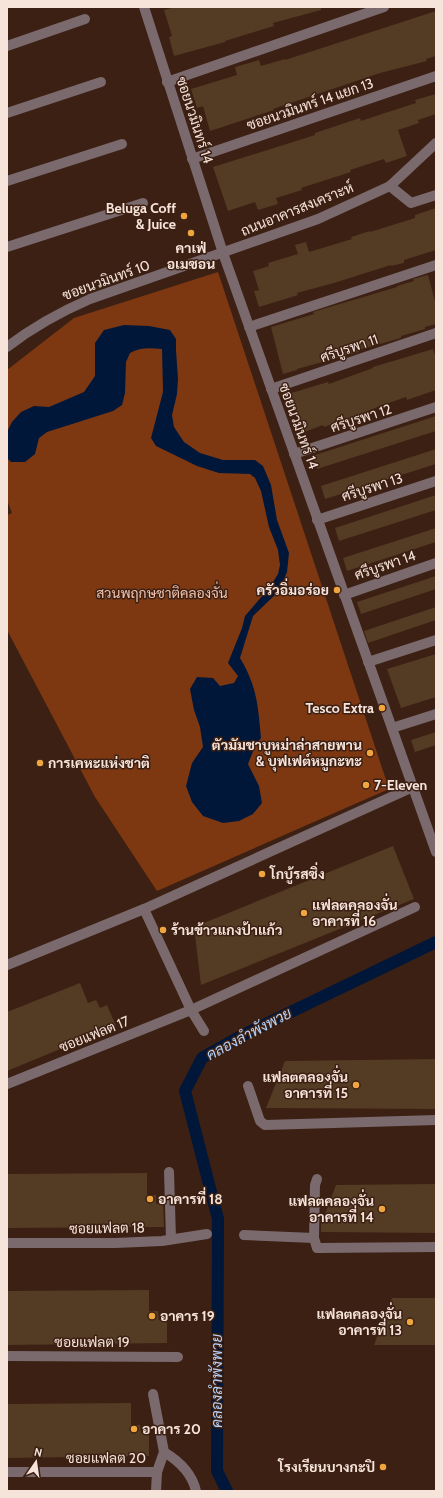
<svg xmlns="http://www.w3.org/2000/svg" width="443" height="1498" font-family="Cabin,Sarabun,sans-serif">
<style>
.green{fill:#7d3812}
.water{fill:#00173a}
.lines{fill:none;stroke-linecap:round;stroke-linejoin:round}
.canal{stroke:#00173a;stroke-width:12}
.building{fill:#533b24}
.minor{stroke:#7a696d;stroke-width:10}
.poi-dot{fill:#f0a63f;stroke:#3c2013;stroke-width:1.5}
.labels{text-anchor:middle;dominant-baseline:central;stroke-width:3;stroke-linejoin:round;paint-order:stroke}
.street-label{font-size:14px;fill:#f6e3da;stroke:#3c2013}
.poi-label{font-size:14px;font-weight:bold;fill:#f6e3da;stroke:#3c2013;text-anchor:end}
.park-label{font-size:14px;fill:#f3c3ad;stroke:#3c2013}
.water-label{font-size:15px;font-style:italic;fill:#b4d0f7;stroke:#3c2013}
</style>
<rect width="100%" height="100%" fill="#3c2013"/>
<!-- green -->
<path class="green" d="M218,272l171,517 -232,102 -62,-94 -88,-167v-115l5,-2 -5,-13v-130l67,-52z"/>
<!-- water -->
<path class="water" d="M124,325l25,1 21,4 6,9v11l2,29 -1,15 -5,21 2,12 10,15 16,11 23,7h32l8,6 8,19 6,35 12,33 -2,19 -8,19 -26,25 -13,42c17,28 18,48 21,80l-5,6 -8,20 11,22 3,17 -9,11 -14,7 -16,2 -20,-7 -11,-14 -6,-16 6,-23 11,-16 -3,-20 -6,-17 -4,-21 7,-12 16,1 7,8 14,-3 4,-7 -10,-13 14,-35 3,-12 25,-29 8,-13 2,-9 -2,-15 -9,-23 -8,-36 -6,-13 -5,-4 -31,-1 -22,-7 -41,-20 -5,-8 12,-46 -1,-43c-12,-1 -22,-2 -32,4l-4,9 -1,31 -3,12 -9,6 -66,21 -8,6 -4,16 -10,8h-14l-4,-4v-26l5,-10 9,-10 13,-6 15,1 35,-15 11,-16v-33l9,-13z"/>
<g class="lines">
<!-- canal -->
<path class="canal" d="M227,1491l-10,-20 1,-252 -33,-128 17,-33 39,-22 195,-94"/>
</g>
<!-- building -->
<g class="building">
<path d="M176,7h145v3l-48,13 1,3 -49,15v1l-51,14 -5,-19 3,-1 -8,-26z"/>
<path d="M436,11v45l-10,3 1,2 -47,12 -107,36 1,1 -64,21 -7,-25 -6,2 -6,-19 46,-14 -2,-8 24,-7 2,6 24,-7v1z"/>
<path d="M436,94v20l-18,6 1,3 -21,7 9,26 -21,7 -2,-4 -34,11 1,2 -50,16 1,2 -26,8 2,6 -20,6 -3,-8 -27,9 -15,-44 102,-32v-2l45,-15 1,3 27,-9 28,-9 -1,-3z"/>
<path d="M436,208v42l-32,10v3l-13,3v-1l-57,18 -37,10 1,2 -39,12 -5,-16 5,-1 -6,-19 16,-5 -1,-3 30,-9 -3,-9 11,-3 3,10 43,-13 -1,-2 19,-6v1l45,-14v-3z"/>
<path d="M428,275l8,30v19l-11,3v2l-24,7v2l-42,12v2l-62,17v1l-14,4 -12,-47 43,-13 -1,-2 20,-6 64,-19v-1l17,-5 -1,-2z"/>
<path d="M433,349l3,9v32l-29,10 -1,-3 -26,9 -20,8 1,3 -16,5 -1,-2 -20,7 -1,-2 -21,8 -14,-39 40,-12 1,2 44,-16v-1z"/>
<path d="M436,416v15l-119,38 -5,-13z"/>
<path d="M436,449v15l-111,35 -4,-13z"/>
<path d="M436,495v15l-97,31 -4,-13z"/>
<path d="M436,528v14l-89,29 -4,-13z"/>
<path d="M436,576v13l-75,25 -4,-12z"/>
<path d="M436,607v13l-68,23 -4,-12z"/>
<path d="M436,654v43l-35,11 -14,-39z"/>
<path d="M436,732v13l-21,7 -4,-12z"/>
<path d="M393,846l21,53 -213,86 -7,-58z"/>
<path d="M80,983l8,20 8,-3 4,8 7,-3 9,21 -109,45v-59z"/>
<path d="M436,1059v50l-170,-1 19,-47z"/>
<path d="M147,1173v22h9v9l7,-1 1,24 -157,1v-54z"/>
<path d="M436,1184v49l-115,-1v-7l15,-40z"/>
<path d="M149,1290v21h9l1,9h8v23l-160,2v-54z"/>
<path d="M392,1298h44v47h-62z"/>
<path d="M131,1403v22h9l1,8h8v23l-142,2v-54z"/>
</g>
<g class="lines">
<!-- minor -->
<g class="minor">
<path d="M144,7l79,246 213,599"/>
<path d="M7,46l78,-27"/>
<path d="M167,82l217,-75"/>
<path d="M7,113l94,-31"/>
<path d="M192,159l244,-83"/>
<path d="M7,181l115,-37"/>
<path d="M390,186l21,17 25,-8"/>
<path d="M7,247l136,-44"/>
<path d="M249,327l187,-62"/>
<path d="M7,347c26,-20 53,-35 83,-48l228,-80 72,-33 46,-43"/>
<path d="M271,389l165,-56"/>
<path d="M294,454l142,-47"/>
<path d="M317,520l119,-39"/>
<path d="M344,595l92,-32"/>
<path d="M368,662l68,-22"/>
<path d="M392,728l44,-14"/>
<path d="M144,909l47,101 13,21"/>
<path d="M7,965l137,-56 269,-122"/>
<path d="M7,1084l184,-74 224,-103"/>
<path d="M248,1086l12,35 5,4 171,-5"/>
<path d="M169,1172l2,67"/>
<path d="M317,1179l-2,6 -1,53 3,10 119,-1"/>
<path d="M244,1235l70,3"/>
<path d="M7,1243h108l47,-2 45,-7"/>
<path d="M7,1356l171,1"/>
<path d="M153,1394l11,58 -7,20 -1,19"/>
<path d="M164,1452c15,9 28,21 32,39"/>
<path d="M7,1472h150"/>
</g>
</g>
<!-- markers -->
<g class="poi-dot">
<circle cx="184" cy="216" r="4"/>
<circle cx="191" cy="233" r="4"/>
<circle cx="337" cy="590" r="4"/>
<circle cx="382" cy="708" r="4"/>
<circle cx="370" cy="753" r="4"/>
<circle cx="40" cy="763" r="4"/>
<circle cx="366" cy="785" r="4"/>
<circle cx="262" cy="874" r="4"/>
<circle cx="304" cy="913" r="4"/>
<circle cx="163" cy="930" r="4"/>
<circle cx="356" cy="1085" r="4"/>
<circle cx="150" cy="1199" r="4"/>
<circle cx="382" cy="1209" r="4"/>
<circle cx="152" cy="1316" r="4"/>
<circle cx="410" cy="1322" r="4"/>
<circle cx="134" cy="1429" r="4"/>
<circle cx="383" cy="1467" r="4"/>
</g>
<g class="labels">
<!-- street labels -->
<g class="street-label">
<text transform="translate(310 104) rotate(-19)">ซอยนวมินทร์ 14 แยก 13</text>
<text transform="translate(195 120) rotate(72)">ซอยนวมินทร์ 14</text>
<text transform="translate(297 209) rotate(-22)">ถนนอาคารสงเคราะห์</text>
<text transform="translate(106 280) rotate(-20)">ซอยนวมินทร์ 10</text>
<text transform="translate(349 348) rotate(-19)">ศรีบูรพา 11</text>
<text transform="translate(361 418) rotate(-18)">ศรีบูรพา 12</text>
<text transform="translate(299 426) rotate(70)">ซอยนวมินทร์ 14</text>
<text transform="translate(372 487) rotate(-18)">ศรีบูรพา 13</text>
<text transform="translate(385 565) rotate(-19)">ศรีบูรพา 14</text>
<text transform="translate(94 1034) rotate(-22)">ซอยแฟลต 17</text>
<text transform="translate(107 1228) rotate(-1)">ซอยแฟลต 18</text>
<text x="92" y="1342">ซอยแฟลต 19</text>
<text x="106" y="1458">ซอยแฟลต 20</text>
</g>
<!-- poi labels -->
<g class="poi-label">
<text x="176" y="208">Beluga Coff<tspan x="176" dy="16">&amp; Juice</tspan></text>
<text x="191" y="248" text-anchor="middle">คาเฟ่<tspan x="191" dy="16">อเมซอน</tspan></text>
<text x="329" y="590">ครัวอิ่มอร่อย</text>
<text x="374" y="708">Tesco Extra</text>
<text x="362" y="745">ตัวมัมชาบูหม่าล่าสายพาน<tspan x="362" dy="16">&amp; บุฟเฟต์หมูกะทะ</tspan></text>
<text x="48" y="763" text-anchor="start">การเคหะแห่งชาติ</text>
<text x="374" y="785" text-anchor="start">7-Eleven</text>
<text x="270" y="874" text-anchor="start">โกบู้รสซิ่ง</text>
<text x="312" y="905" text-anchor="start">แฟลตคลองจั่น<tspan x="312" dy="16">อาคารที่ 16</tspan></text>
<text x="171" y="930" text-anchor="start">ร้านข้าวแกงป้าแก้ว</text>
<text x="348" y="1077">แฟลตคลองจั่น<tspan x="348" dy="16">อาคารที่ 15</tspan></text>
<text x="158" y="1199" text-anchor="start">อาคารที่ 18</text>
<text x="374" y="1201">แฟลตคลองจั่น<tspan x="374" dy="16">อาคารที่ 14</tspan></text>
<text x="402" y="1314">แฟลตคลองจั่น<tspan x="402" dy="16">อาคารที่ 13</tspan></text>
<text x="160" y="1316" text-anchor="start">อาคาร 19</text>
<text x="142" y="1429" text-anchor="start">อาคาร 20</text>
<text x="375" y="1467">โรงเรียนบางกะปิ</text>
</g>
<!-- park labels -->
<g class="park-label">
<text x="162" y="593">สวนพฤกษชาติคลองจั่น</text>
</g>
<!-- water labels -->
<g class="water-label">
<text transform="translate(249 1034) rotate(-28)">คลองลำพังพวย</text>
<text transform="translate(217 1381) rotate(-90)">คลองลำพังพวย</text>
</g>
</g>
<!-- border -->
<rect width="443" height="1498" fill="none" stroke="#f6e3da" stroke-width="16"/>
<!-- north arrow -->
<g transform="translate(36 1462) rotate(13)" stroke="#3c2013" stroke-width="3" paint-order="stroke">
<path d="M0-3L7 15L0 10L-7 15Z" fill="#f6e3da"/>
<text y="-6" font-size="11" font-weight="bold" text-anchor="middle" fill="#f6e3da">N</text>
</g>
</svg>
